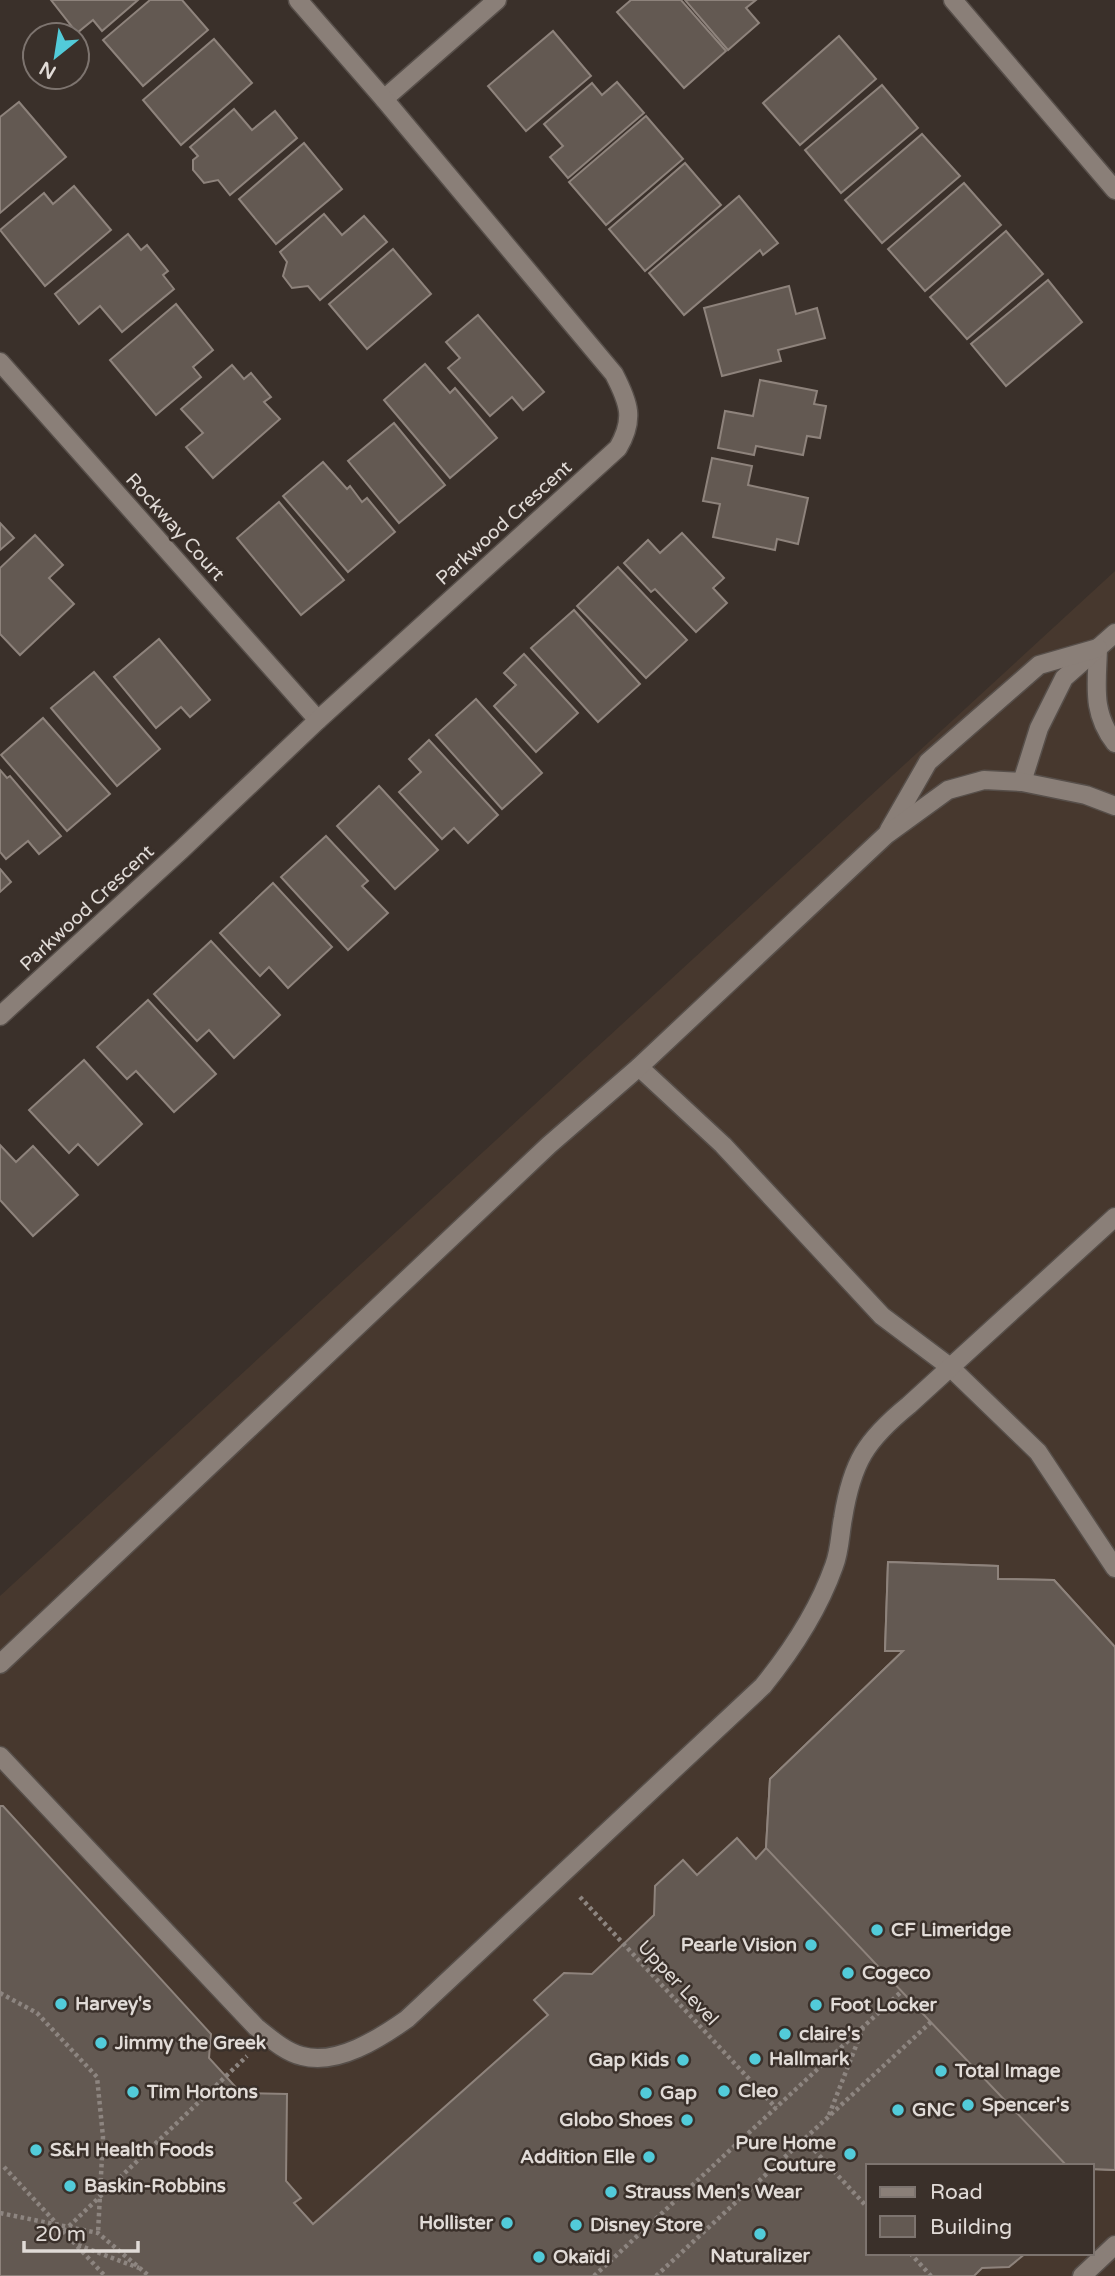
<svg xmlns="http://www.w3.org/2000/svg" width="1115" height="2276" font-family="'Varela Round',sans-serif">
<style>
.built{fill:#47382e;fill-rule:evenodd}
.building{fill:#635952;stroke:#8e837c;stroke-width:2}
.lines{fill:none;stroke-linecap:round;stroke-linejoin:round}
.lane-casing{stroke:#574f4a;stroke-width:21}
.street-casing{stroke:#574f4a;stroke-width:21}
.path{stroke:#8d8580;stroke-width:4.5;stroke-dasharray:3.5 3.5;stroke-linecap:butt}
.lane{stroke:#8a7f78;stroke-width:18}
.street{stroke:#8a7f78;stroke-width:18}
.poi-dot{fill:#52cbd9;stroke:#3a302a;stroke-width:2.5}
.labels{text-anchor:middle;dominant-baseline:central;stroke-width:5;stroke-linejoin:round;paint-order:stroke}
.street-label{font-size:19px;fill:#e1dbd7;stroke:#3a302a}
.poi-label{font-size:19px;font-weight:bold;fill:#e1dbd7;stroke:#3a302a;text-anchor:start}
</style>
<rect width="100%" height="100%" fill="#3a302a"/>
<!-- built -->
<path class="built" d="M1115,571v1705h-1115v-680zM868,2166h224v87h-224z"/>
<!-- building -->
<g class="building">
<path d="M51,0h87l-36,31 -9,-11 -16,13z"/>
<path d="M150,0h32l26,30 -65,56 -40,-46z"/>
<path d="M631,0h50l45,51 -42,37 -67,-76z"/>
<path d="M685,0h71l-10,8 13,15 -31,27z"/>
<path d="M553,31l38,45 -65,55 -38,-45z"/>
<path d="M839,36l37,43 -76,66 -37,-42z"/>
<path d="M214,39l38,44 -71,62 -38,-45z"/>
<path d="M617,82l27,31 -76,65 -18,-21 13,-11 -19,-22 48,-41 10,12z"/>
<path d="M882,85l36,43 -77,65 -36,-43z"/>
<path d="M19,102l47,55 -66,56v-96z"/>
<path d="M234,109l18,21 23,-19 22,27 -67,57 -12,-15 -14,3 -11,-13v-10l5,-4 -8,-9z"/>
<path d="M646,116l37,43 -77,66 -37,-43z"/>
<path d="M922,134l38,42 -78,67 -37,-43z"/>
<path d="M304,143l38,46 -66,55 -37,-45z"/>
<path d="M685,163l36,42 -76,66 -36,-42z"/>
<path d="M964,183l37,42 -76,66 -37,-42z"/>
<path d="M74,186l37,44 -66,56 -45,-56 44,-37 9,11z"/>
<path d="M739,196l39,47 -15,12 -3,-5 -76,65 -35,-42z"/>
<path d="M324,214l18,21 22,-19 23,26 -67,58 -12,-14 -16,2 -9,-12 4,-14 -7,-10z"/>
<path d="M1006,231l37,43 -76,65 -37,-42z"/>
<path d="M128,234l13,16 6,-5 21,26 -5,4 11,14 -52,43 -22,-26 -21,18 -24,-30z"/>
<path d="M393,249l38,45 -64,55 -38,-45z"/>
<path d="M1048,280l34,42 -76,64 -35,-42z"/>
<path d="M789,286l7,28 21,-6 8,30 -47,12 3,11 -59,15 -18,-68z"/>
<path d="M176,304l37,46 -20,17 8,10 -45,38 -46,-55z"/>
<path d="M478,315l66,77 -21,18 -11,-13 -22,19 -42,-48 12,-10 -14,-16z"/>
<path d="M425,364l25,29 5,-5 42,50 -47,40 -66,-78z"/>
<path d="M232,365l12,14 7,-6 20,24 -7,5 16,17 -67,59 -27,-31 17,-14 -22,-24z"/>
<path d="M760,380l57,11 -3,13 12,2 -6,32 -13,-2 -4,19 -47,-9 -2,9 -36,-7 7,-37 28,5z"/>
<path d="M394,423l51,62 -46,38 -51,-62z"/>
<path d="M712,458l40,8 -4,19 60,13 -10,46 -21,-5 -2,11 -62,-13 7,-33 -17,-3z"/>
<path d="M323,462l24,27 3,-3 12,16 5,-4 28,34 -47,40 -65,-76z"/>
<path d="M279,502l65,78 -43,35 -64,-77z"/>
<path d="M0,523l14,15 -14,12z"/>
<path d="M682,533l42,45 -11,10 14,15 -31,29 -41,-43 -4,3 -27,-29 24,-23 12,13z"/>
<path d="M35,535l28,30 -14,13 25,26 -54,51 -20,-21v-66z"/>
<path d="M618,567l69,73 -41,38 -69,-72z"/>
<path d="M574,610l66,74 -42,38 -67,-74z"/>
<path d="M159,639l51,61 -20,17 -9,-10 -25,21 -42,-51z"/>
<path d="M524,654l54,59 -42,39 -42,-46 22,-21 -12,-12z"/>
<path d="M94,672l66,77 -43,37 -66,-78z"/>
<path d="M476,699l66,74 -40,36 -66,-74z"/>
<path d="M43,718l67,76 -43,37 -66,-76z"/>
<path d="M429,740l69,75 -30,28 -14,-15 -12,11 -43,-47 22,-20 -12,-13z"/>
<path d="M0,770l7,8 3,-2 51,60 -22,18 -11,-13 -22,18 -6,-7z"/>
<path d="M379,786l59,64 -43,39 -58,-63z"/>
<path d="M326,836l42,45 -6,5 26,27 -40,37 -67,-73z"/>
<path d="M0,869l11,13 -11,10z"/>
<path d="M273,883l59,64 -44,41 -19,-21 -9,9 -40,-43z"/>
<path d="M211,941l69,74 -46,43 -25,-28 -12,11 -43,-47z"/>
<path d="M148,1000l68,74 -42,38 -38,-41 -9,8 -30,-32z"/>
<path d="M84,1060l58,64 -44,41 -20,-21 -9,9 -40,-43z"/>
<path d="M0,1145l16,17 17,-16 45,49 -45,41 -33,-36z"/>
<path d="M888,1562l110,4v13l56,1 61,67v523l-23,-1v-3h-224v87h158l-17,14 -27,1 -8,8h-974v-470h3l208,228 -2,24 32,35 46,1 -1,87 15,17 -7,5 19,21 235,-209 -14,-15 30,-27 28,1 62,-59 1,-29 28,-26 14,15 40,-37 19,21 10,-11 4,-69 133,-128h-18z"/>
<path d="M888,1562l110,4v13l56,1 61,67v523l-23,-1v-3h-25l-301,-318 4,-69 133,-128h-18z"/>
</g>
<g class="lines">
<defs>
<g id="lane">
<path d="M1098,648c-1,37 -7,64 17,95"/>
<path d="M1022,782l17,-54 25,-50 51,-45"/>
<path d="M889,830l39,-68 111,-97 59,-17"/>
<path d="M639,1067l84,78 159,171 68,51 88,85 77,116"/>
<path d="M0,1664l549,-519 90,-78 247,-232 62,-45 36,-10 38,2 64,13 29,11"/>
<path d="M0,1756l256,271c14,11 29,25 46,29 35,10 78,-18 105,-37l356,-333c30,-37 55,-75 71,-120 6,-15 6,-33 9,-48 9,-56 23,-78 66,-113l206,-188"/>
<path d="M1082,2276l33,-31"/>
</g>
<g id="street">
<path d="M953,0l162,190"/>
<path d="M384,99l113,-99"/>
<path d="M0,362l318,358"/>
<path d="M0,1016l181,-166 137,-130 300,-272c17,-29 11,-45 -4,-74l-230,-275 -86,-99"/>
</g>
</defs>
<!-- lane casing -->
<use href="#lane" class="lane-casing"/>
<!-- street casing -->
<use href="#street" class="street-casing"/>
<!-- path -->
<g class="path">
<path d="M580,1897l196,211"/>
<path d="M0,1993l37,20 60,64 6,60 -5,96"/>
<path d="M829,2115l34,-87"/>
<path d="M805,2140l63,68"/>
<path d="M4,2167l53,57"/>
<path d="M0,2213l98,20 51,43"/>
<path d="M63,2231l42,45"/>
<path d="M64,2231l183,-175"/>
<path d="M78,2245l61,23"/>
<path d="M910,2253l21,23"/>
<path d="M594,2276l308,-285"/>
<path d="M656,2276l275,-254"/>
</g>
<!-- lane -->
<use href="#lane" class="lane"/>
<!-- street -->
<use href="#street" class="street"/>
</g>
<!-- markers -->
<g class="poi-dot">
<circle cx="877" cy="1930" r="7"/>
<circle cx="811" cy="1945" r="7"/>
<circle cx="848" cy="1973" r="7"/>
<circle cx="61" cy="2004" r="7"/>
<circle cx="816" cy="2005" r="7"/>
<circle cx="785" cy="2034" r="7"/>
<circle cx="101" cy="2043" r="7"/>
<circle cx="755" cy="2059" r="7"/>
<circle cx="683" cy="2060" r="7"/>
<circle cx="941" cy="2071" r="7"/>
<circle cx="724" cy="2091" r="7"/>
<circle cx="133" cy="2092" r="7"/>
<circle cx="646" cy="2093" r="7"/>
<circle cx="968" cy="2105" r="7"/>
<circle cx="898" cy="2110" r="7"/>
<circle cx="687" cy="2120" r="7"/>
<circle cx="36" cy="2150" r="7"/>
<circle cx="850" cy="2154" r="7"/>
<circle cx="649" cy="2157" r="7"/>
<circle cx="70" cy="2186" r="7"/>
<circle cx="611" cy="2192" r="7"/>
<circle cx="507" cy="2223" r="7"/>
<circle cx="576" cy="2225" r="7"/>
<circle cx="760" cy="2234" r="7"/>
<circle cx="539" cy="2257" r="7"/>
</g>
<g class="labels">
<!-- street labels -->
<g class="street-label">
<text transform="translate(504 523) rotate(-42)">Parkwood Crescent</text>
<text transform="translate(175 527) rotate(48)">Rockway Court</text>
<text transform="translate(87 908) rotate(-43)">Parkwood Crescent</text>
<text transform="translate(678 1983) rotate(47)">Upper Level</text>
</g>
<!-- poi labels -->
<g class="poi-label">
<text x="891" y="1930">CF Limeridge</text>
<text x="797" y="1945" text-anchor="end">Pearle Vision</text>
<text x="862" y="1973">Cogeco</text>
<text x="75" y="2004">Harvey's</text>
<text x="830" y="2005">Foot Locker</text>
<text x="799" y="2034">claire's</text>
<text x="115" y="2043">Jimmy the Greek</text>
<text x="769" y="2059">Hallmark</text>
<text x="669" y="2060" text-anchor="end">Gap Kids</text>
<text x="955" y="2071">Total Image</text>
<text x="738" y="2091">Cleo</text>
<text x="147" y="2092">Tim Hortons</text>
<text x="660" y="2093">Gap</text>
<text x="982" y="2105">Spencer's</text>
<text x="912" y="2110">GNC</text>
<text x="673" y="2120" text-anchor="end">Globo Shoes</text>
<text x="836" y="2143" text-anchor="end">Pure Home<tspan x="836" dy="22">Couture</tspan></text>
<text x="50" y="2150">S&amp;H Health Foods</text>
<text x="635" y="2157" text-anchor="end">Addition Elle</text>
<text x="84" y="2186">Baskin-Robbins</text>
<text x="625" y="2192">Strauss Men's Wear</text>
<text x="493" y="2223" text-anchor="end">Hollister</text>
<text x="590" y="2225">Disney Store</text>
<text x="760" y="2256" text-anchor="middle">Naturalizer</text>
<text x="553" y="2257">Okaïdi</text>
</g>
</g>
<!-- legend -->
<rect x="866" y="2164" width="228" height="91" fill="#3a302a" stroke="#7d746f" stroke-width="2"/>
<rect x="880" y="2187" width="35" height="10" fill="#8a7f78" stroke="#7d746f" stroke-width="2"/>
<text x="930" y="2199" font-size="21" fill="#e1dbd7">Road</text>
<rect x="880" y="2216" width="35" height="21" fill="#635952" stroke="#7d746f" stroke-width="2"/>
<text x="930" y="2234" font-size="21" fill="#e1dbd7">Building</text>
<!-- north arrow -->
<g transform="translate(56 56) rotate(210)"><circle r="33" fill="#3a302a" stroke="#7d746f" stroke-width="2"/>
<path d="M0-5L12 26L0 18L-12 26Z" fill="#52cbd9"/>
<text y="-10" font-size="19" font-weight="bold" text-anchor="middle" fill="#e1dbd7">N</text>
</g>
<!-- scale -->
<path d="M24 2241v10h114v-10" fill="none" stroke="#e1dbd7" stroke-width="3.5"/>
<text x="35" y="2241" font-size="21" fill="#e1dbd7" stroke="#3a302a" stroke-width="5" paint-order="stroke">20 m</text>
</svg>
